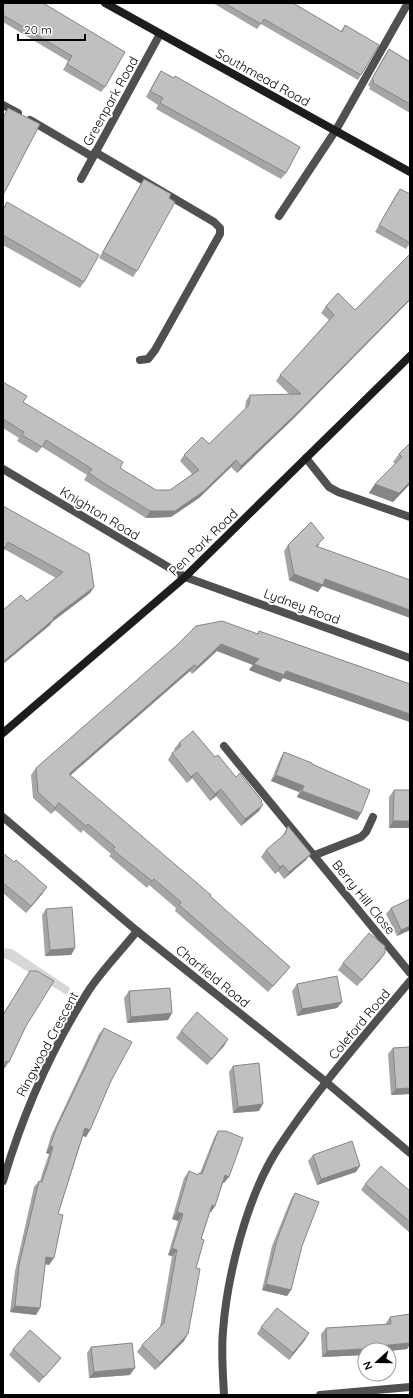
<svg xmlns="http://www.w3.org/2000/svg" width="413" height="1398" font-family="Quicksand,sans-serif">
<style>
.green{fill:#d7d7d7}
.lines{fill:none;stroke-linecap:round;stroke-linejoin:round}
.lane{stroke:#505050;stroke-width:8}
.street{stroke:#505050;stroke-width:8}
.secondary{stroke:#1d1d1d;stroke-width:8}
.wall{fill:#a5a5a5}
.shaded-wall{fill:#868686}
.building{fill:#c0c0c0;stroke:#868686}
.labels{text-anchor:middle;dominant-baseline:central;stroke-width:4;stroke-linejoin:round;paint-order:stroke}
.street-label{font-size:13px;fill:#000;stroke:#fff}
</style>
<rect width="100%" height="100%" fill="#fff"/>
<!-- green -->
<path class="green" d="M3,948l9,1 58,39 -3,7 -60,-36 -4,-1z"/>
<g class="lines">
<!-- lane -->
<g class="lane">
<path d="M3,105l15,8"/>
<path d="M30,120l63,37"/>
<path d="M95,152l119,70 6,6v6l-65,116 -7,9 -8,1"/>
<path d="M279,216l57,-86 72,-127"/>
<path d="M306,458l23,29 9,5 72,25"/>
</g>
<!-- street -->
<g class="street">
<path d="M81,179l79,-145"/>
<path d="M3,469l182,108 225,81"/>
<path d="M224,746l186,227"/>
<path d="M3,817l134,114 189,151 84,71"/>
<path d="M315,855l46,-18 5,-5 7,-15"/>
<path d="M3,1181c20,-67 48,-132 86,-191 14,-21 33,-40 48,-59"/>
<path d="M224,1395c-1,-21 -3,-43 -1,-64 4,-55 24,-134 54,-181 39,-60 87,-114 133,-169"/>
<path d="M320,1395l90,-8"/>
</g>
<!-- secondary -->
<g class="secondary">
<path d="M105,3l305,169"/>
<path d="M3,733l182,-156 225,-221"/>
</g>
</g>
<!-- wall -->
<g class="wall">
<path d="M3,3h40l62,84 -4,5 -38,-22 5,-9 -65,-39z"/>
<path d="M213,3h80l48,28 4,-6 16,50 -3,5 -97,-56 -4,5z"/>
<path d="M389,49l21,13v51l-41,-24 1,-2 -2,-2 17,-30z"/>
<path d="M161,71l13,7 112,95 -5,6 -125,-70 2,-4 -12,-8 11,-20z"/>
<path d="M144,179l-7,92 -4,6 -34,-19 41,-73z"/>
<path d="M400,189l10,54 -4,6 -31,-17 21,-37z"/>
<path d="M7,202l77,80 -4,6 -77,-43v-37z"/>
<path d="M410,254v46l-117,119 -56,54 -6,-6 -32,31 -28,19 -25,1 -49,-30 -13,-8 3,-5 -45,-28 -5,6 -20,-12 2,-3 -16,-10v-46l20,20 97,66 36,22h14l22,-16 -12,-13 4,-6 25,-11 36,-35 1,-8 4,-6h40l-14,-14 4,-6 49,-55 -8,-7 5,-7 29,4z"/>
<path d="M410,443v41l-17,18 -24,-9 6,-9 20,-20 -2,-2 6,-8z"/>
<path d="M3,506l91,81 -4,6 -38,29 -2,3 -47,39v-54l24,-9 29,-23 -52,-29z"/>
<path d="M320,544l-3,3 5,39 -4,6 -29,-12 -5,-29 4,-6z"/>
<path d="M259,631l151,53v38l-127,-44 -3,4 -31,-12 4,-5 -36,-14 -25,23 -2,-3 -120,104 140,121 80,71 -5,6 -17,19 -93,-81 1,-3 -27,-23 -2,3 -38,-32 2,-2 -28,-24 -2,3 -26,-23 -4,4 -18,-16 -2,-23 5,-7 140,-122 81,-12z"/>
<path d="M179,743l36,14 46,45 -2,9 -18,15 -25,-30 -6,5 -18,-23 -5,5 -19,-23 4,-7 3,-2 -1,-2z"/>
<path d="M284,752l28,12 49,49 -4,7 -60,-23 2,-5 -28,-11 9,-22z"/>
<path d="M394,790h16v38h-21v-31z"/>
<path d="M288,826l18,34 -22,19 -6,-8 -3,3 -14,-17 5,-7 16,-13 2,-4z"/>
<path d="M3,853l40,40 -17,20 -23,-20z"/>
<path d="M391,908l19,22 -13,6 -11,-22z"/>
<path d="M46,909l29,39 -4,7 -26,1 -3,-41z"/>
<path d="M385,953l-5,7 -23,26 -19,-16 5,-7z"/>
<path d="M30,971l-4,55 -17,36 -4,6h-1l-1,2v-56z"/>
<path d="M297,984l45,18 -5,6 -40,8 -5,-25z"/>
<path d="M129,991l43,22 -4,7 -41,3 -3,-25z"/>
<path d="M104,1028l7,53 -21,49 -4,7 -3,-1 -25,78 -9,51 -4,-1 -5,44 -4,7 -26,-3 5,-41 19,-84 5,-6h1l3,-10 6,-17 -3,-1 5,-17 48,-102z"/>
<path d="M181,1031l47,8 -4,7 -17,19 -31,-27z"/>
<path d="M410,1047v47l-19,1 -3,-41 5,-6z"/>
<path d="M233,1066l26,45 -26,2 -4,-41z"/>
<path d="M218,1131l6,52h-1l-8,23 -4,6h-1l-9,27 -5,29 -12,73 -29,29 -18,-18 5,-7 18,-18 12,-71 -4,-1 10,-34 -6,-2 12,-41 5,-7 9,4 1,-2h1l14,-35z"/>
<path d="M313,1155l43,17 -39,13 -9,-24z"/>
<path d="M365,1184l45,7v42l-49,-43z"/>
<path d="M295,1193l7,53 -11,44 -4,6 -25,-6 10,-44 19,-47z"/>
<path d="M390,1317l19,29 -2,3 -18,2v-1h-24v5l-43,2 -1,-23 5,-6 60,-4v-1z"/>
<path d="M261,1327l44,13 -16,20 -32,-26z"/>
<path d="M91,1347l39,28 -41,3 -2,-25z"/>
<path d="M13,1349l48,9 -5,6 -17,19 -30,-28z"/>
</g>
<!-- shaded-wall -->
<g class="shaded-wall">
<path d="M410,299v1l-117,119 -56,54 4,-7z"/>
<path d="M236,460l-5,7 -32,31 -28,19 -25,1 4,-7z"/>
<path d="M410,482v2l-17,18 -24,-9 6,-9z"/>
<path d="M294,574l31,5 85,31v8l-88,-32 -4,6 -29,-12z"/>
<path d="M94,587l-4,6 -38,29 -2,3 -47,39v-2l50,-44z"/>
<path d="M221,644l38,15 27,12 124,43v8l-127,-44 -3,4 -31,-12 4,-5 -36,-14 -25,23 5,-7z"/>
<path d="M194,665l-4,6 -126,110 5,-7z"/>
<path d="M197,772l-5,6 -5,5 4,-6z"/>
<path d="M276,775l28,11 -5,6 -28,-11z"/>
<path d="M221,789l-5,7 -6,5 5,-7z"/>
<path d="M302,791l59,22 -4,7 -60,-23z"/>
<path d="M59,803l-4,7 -4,4 4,-6z"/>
<path d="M263,805l-4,6 -18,15 4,-7z"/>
<path d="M393,821h17v7h-21z"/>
<path d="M311,854l-5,6 -22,19 5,-7z"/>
<path d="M283,865l-5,6 -3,3 5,-7z"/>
<path d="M47,887l-4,6 -17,20 5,-7z"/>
<path d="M410,926v4l-13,6 4,-6z"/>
<path d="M75,948l-4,7 -26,1 5,-6z"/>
<path d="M385,953l-5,7 -23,26 5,-6z"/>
<path d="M342,1002l-5,6 -40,8 5,-7z"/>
<path d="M172,1013l-4,7 -41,3 4,-6z"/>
<path d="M228,1039l-4,7 -17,19 5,-6z"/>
<path d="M410,1088v6l-19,1 5,-6z"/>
<path d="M263,1104l-4,7 -26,2 5,-6z"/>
<path d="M85,1128l5,2 -4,7 -5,-2z"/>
<path d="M50,1146l3,1 -4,7 -3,-1z"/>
<path d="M360,1166l-4,6 -39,13 4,-6z"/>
<path d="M225,1175l4,2 -5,6 -4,-1z"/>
<path d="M212,1205l3,1 -4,6 -3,-1z"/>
<path d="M177,1212l6,2 -5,7 -6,-2z"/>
<path d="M172,1248l5,2 -5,6 -4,-1z"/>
<path d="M46,1257l8,1 -5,7 -8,-2z"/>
<path d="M266,1284l25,6 -4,6 -25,-6z"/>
<path d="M15,1306l25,2 -4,7 -26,-3z"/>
<path d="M309,1333l-4,7 -16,20 4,-7z"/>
<path d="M188,1334l-4,7 -29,29 5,-7z"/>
<path d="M410,1341v5h-1l-2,3 -18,2v-1h-24v5l-43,2 5,-6 52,-5z"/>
<path d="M135,1368l-5,7 -41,3 5,-6z"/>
</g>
<!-- building -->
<g class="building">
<path d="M3,3h40l82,49 -20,35 -38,-23 5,-8 -69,-41z"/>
<path d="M224,3h69l49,29 3,-7 34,20 -18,30 -97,-56 -3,5z"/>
<path d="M389,49l21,13v42l-37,-21 1,-2 -2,-2z"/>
<path d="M161,71l13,7 1,-2 125,71 -14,26 -126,-70 3,-5 -13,-7z"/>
<path d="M8,108l32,16 -37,71v-77z"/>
<path d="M144,179l27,15 -2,4 6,4 -38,69 -34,-19z"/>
<path d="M400,189l10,5v49l-31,-18z"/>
<path d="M7,202l92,53 -15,27 -81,-47v-25z"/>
<path d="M410,254v45l-112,113 -57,54 -5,-6 -32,31 -29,20h-25l-48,-29 -13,-9 3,-4 -46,-29 -4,7 -20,-12 2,-3 -21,-13v-37l24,14 -4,6 100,60 -3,6 36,22h14l29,-20 -15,-15 18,-18 7,7 40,-39 1,-10 51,-1 -21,-19 54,-60 -8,-9 12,-13 17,17z"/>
<path d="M410,443v39l-11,11 -24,-9 27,-27 -3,-3z"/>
<path d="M3,506l86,48 5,33 -41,31 1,1 -51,43v-38l1,-1 -1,-2v-11l18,-15 6,6 36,-29 -55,-30 -5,9z"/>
<path d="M311,522l13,16 -8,8 94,34v30l-85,-31 -2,6 -29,-11 -6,-29z"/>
<path d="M222,621l36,13 1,-3 151,53v30l-124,-43 -2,4 -30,-11 5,-5 -38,-15 -24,23 -3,-2 -125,109 142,121 -1,1 80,71 -17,19 -94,-81 2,-3 -27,-23 -2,2 -39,-31 2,-3 -27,-23 -2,2 -27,-23 -4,5 -17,-16 -2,-24 140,-122 20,-20z"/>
<path d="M193,731l22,26 3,-2 18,22 4,-4 22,28 -1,1 2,3 -18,14 -24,-30 -6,5 -18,-22 -6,5 -19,-24 9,-7 -2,-3z"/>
<path d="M284,752l28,11v1l58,26 -9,23 -59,-22 2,-5 -28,-11z"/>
<path d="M394,790h16v31h-17z"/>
<path d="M288,826l23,28 -22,18 -6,-7 -3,2 -14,-17 19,-16z"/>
<path d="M3,853l11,9 2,-2 31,27 -16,19 -28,-23z"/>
<path d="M410,899v27l-9,4 -10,-22z"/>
<path d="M72,907l3,41 -25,2 -4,-41z"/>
<path d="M369,933l16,13v7l-23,27 -19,-17z"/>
<path d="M30,971h7l17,10 -28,45 -17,36 -3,-1 -3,9v-55z"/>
<path d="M337,976l5,26 -40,7 -5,-25z"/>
<path d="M170,988l2,25 -41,4 -2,-26z"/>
<path d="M197,1012l31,27 -16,20 -31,-28z"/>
<path d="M104,1028l28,14 -21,39 -21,49 -5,-2 -27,86 5,1 -9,43 -8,-1 -6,51 -25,-2 4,-41 20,-84 3,1 6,-18 5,-17 -3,-1 6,-17z"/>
<path d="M410,1047v41l-14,1 -3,-41z"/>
<path d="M259,1063l4,41 -25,3 -5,-41z"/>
<path d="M218,1131h8l17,7 -14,39 -4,-2 -10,31 -3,-1 -11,34 3,1 -8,28 4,1 -12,65 -28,29 -18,-18 22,-22 13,-73 -5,-2 11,-34 -6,-2 12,-41 9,4 1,-2 3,1z"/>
<path d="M352,1141l8,25 -39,13 -8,-24z"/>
<path d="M381,1166l29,25v31l-45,-38z"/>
<path d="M295,1193l24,9 -17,44 -11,44 -25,-6 11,-44z"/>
<path d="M277,1308l32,25 -16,20 -32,-26z"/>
<path d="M410,1314v29l-31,3 1,2 -53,3 -1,-23 65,-4 -1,-7z"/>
<path d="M30,1330l31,28 -17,19 -31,-28z"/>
<path d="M132,1343l3,25 -41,4 -3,-25z"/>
</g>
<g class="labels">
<!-- street labels -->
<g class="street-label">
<text transform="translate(263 77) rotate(29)">Southmead Road</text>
<text transform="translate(110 101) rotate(-61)">Greenpark Road</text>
<text transform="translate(100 513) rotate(31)">Knighton Road</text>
<text transform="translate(203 542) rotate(-44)">Pen Park Road</text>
<text transform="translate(302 606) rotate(20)">Lydney Road</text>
<text transform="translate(364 897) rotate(51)">Berry Hill Close</text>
<text transform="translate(213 976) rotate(39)">Charfield Road</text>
<text transform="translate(359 1024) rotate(-50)">Coleford Road</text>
<text transform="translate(47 1044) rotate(-62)">Ringwood Crescent</text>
</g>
</g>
<!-- border -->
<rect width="413" height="1398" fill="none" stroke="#000000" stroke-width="8"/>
<!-- north arrow -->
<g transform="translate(377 1362) rotate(249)"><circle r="19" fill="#ffffff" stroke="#999999"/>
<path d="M0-3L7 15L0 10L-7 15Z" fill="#000000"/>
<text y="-6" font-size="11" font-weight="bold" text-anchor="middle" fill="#000000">N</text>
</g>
<!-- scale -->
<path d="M18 34v6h67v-6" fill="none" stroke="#000000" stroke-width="2"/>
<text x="24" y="34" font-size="12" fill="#000000" stroke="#ffffff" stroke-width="3" paint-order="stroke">20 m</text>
</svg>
